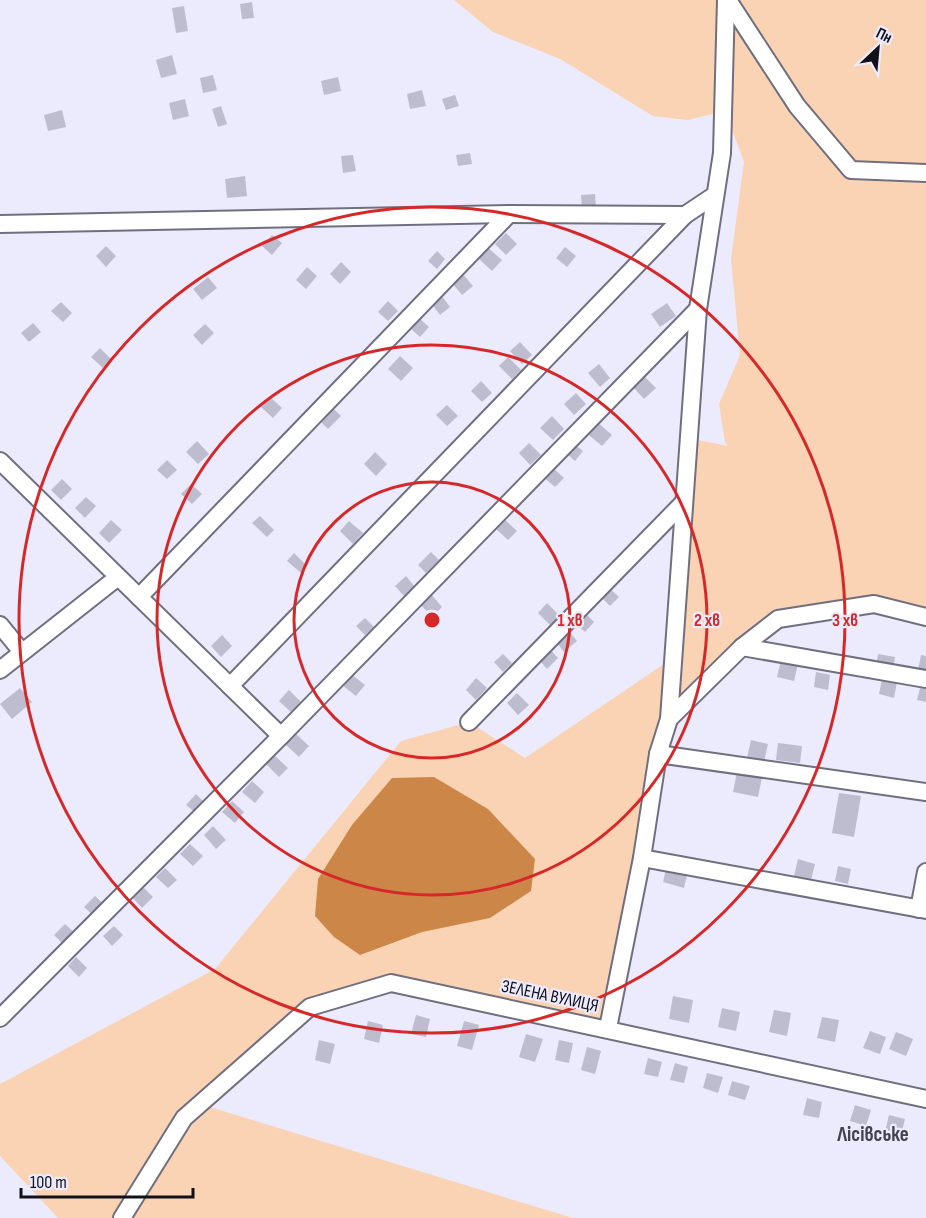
<svg xmlns="http://www.w3.org/2000/svg" width="926" height="1218" font-family="'Sofia Sans Condensed',sans-serif">
<style>
.green{fill:#f9d3b3}
.water{fill:#cb8648}
.building{fill:#bebdcf}
.lines{fill:none;stroke-linecap:round;stroke-linejoin:round}
.minor-casing{stroke:#706f7f;stroke-width:20}
.minor{stroke:#fff;stroke-width:16}
.ring{fill:none;stroke:#d62828;stroke-width:3}
.labels{text-anchor:middle;dominant-baseline:central;stroke-width:4.5;stroke-linejoin:round;paint-order:stroke}
.street-label{font-size:18px;fill:#121118;stroke:#ecebfe}
.quarter-label{font-size:21px;font-weight:bold;fill:#444251;stroke:#ecebfe}
.centre{fill:#d62828;stroke:#ecebfe;stroke-width:3}
.ring-label{font-size:18px;text-anchor:middle;font-weight:bold;fill:#d62828;stroke:#ecebfe;stroke-width:4.5;stroke-linejoin:round;paint-order:stroke}
</style>
<rect width="100%" height="100%" fill="#ecebfe"/>
<!-- green -->
<path class="green" d="M454,0h472v617l-52,-13 -96,15 -109,100 -61,309 -217,-45 -81,24 -110,97 373,114h-515l-58,-62v-72l215,-115 186,-228 68,-19 56,36 148,-100 15,-220 40,8 -3,-4 -6,-38 21,-49 -9,-96 13,-97 -19,-51 -37,9 -35,-4 -93,-57 -67,-27z"/>
<!-- water -->
<path class="water" d="M434,777l54,32 47,50 -4,32 -41,27 -68,14 -62,23 -26,-18 -19,-21 3,-37 34,-54 40,-47z"/>
<!-- building -->
<g class="building">
<path d="M252,2l2,16 -12,1 -2,-15z"/>
<path d="M184,6l4,25 -12,2 -4,-25z"/>
<path d="M172,55l5,19 -16,4 -5,-18z"/>
<path d="M213,75l4,15 -14,3 -3,-15z"/>
<path d="M338,77l3,14 -17,4 -3,-14z"/>
<path d="M422,90l4,16 -16,3 -3,-15z"/>
<path d="M455,95l4,11 -13,4 -4,-11z"/>
<path d="M185,99l4,17 -16,4 -4,-17z"/>
<path d="M221,106l6,18 -9,3 -6,-18z"/>
<path d="M62,110l4,17 -18,4 -4,-16z"/>
<path d="M470,153l2,11 -14,2 -2,-11z"/>
<path d="M353,155l3,16 -13,2 -2,-17z"/>
<path d="M245,176l2,20 -20,2 -2,-19z"/>
<path d="M595,194l1,13 -14,1 -1,-13z"/>
<path d="M506,233l11,11 -11,11 -11,-11z"/>
<path d="M272,235l10,8 -10,12 -10,-9z"/>
<path d="M106,246l10,10 -10,11 -10,-11z"/>
<path d="M487,247l15,13 -10,11 -14,-13z"/>
<path d="M565,247l11,9 -9,11 -11,-9z"/>
<path d="M437,251l8,8 -8,10 -9,-8z"/>
<path d="M341,262l10,10 -11,12 -10,-10z"/>
<path d="M307,267l10,9 -11,13 -10,-9z"/>
<path d="M462,273l11,13 -11,9 -10,-12z"/>
<path d="M208,277l9,11 -15,12 -9,-11z"/>
<path d="M441,295l9,12 -10,8 -9,-12z"/>
<path d="M388,301l10,10 -10,10 -10,-9z"/>
<path d="M61,302l11,11 -9,9 -12,-11z"/>
<path d="M667,303l9,13 -16,11 -9,-13z"/>
<path d="M418,317l11,10 -9,10 -11,-10z"/>
<path d="M33,323l8,9 -12,10 -8,-9z"/>
<path d="M205,324l9,9 -12,12 -9,-10z"/>
<path d="M520,342l12,13 -10,9 -12,-13z"/>
<path d="M100,348l11,11 -8,9 -12,-11z"/>
<path d="M400,356l13,12 -12,13 -13,-12z"/>
<path d="M508,357l13,13 -9,9 -13,-13z"/>
<path d="M599,364l11,14 -10,9 -12,-14z"/>
<path d="M643,375l13,13 -12,11 -12,-13z"/>
<path d="M481,381l11,12 -10,9 -11,-11z"/>
<path d="M576,393l10,11 -12,11 -10,-11z"/>
<path d="M270,397l12,11 -9,10 -12,-11z"/>
<path d="M447,405l11,11 -11,10 -11,-11z"/>
<path d="M332,407l9,9 -13,13 -9,-9z"/>
<path d="M552,416l12,13 -11,11 -13,-12z"/>
<path d="M595,420l17,15 -10,11 -17,-14z"/>
<path d="M197,441l12,13 -11,10 -12,-12z"/>
<path d="M529,443l12,12 -11,10 -11,-12z"/>
<path d="M575,445l8,6 -8,10 -8,-7z"/>
<path d="M375,452l12,12 -11,12 -12,-12z"/>
<path d="M167,460l10,10 -10,9 -10,-9z"/>
<path d="M551,466l13,12 -9,9 -13,-11z"/>
<path d="M62,479l10,10 -11,11 -10,-10z"/>
<path d="M191,484l11,10 -10,10 -11,-10z"/>
<path d="M86,497l10,9 -11,12 -10,-10z"/>
<path d="M260,516l14,14 -7,7 -15,-14z"/>
<path d="M503,518l14,13 -9,9 -14,-13z"/>
<path d="M111,520l11,10 -13,13 -10,-10z"/>
<path d="M349,521l14,12 -10,11 -13,-13z"/>
<path d="M431,552l8,8 -13,13 -8,-8z"/>
<path d="M294,553l13,13 -6,7 -14,-12z"/>
<path d="M406,576l9,11 -11,9 -9,-10z"/>
<path d="M608,587l11,10 -9,9 -10,-10z"/>
<path d="M431,594l11,13 -10,10 -12,-13z"/>
<path d="M547,603l13,13 -10,9 -12,-12z"/>
<path d="M584,612l10,10 -9,10 -11,-10z"/>
<path d="M365,618l9,9 -9,8 -9,-9z"/>
<path d="M567,629l10,12 -13,11 -10,-13z"/>
<path d="M222,635l10,11 -11,11 -10,-11z"/>
<path d="M548,647l10,11 -11,11 -10,-12z"/>
<path d="M503,654l9,9 -9,9 -9,-10z"/>
<path d="M878,654l17,3 -2,13 -17,-3z"/>
<path d="M921,655l5,1v15l-8,-1z"/>
<path d="M781,660l17,4 -4,17 -17,-4z"/>
<path d="M816,672l14,3 -2,15 -14,-3z"/>
<path d="M351,674l14,11 -9,11 -14,-11z"/>
<path d="M476,678l11,10 -11,12 -10,-10z"/>
<path d="M882,679l15,3 -3,16 -15,-4z"/>
<path d="M921,684l5,2v16l-9,-2z"/>
<path d="M20,688l12,14 -20,17 -12,-15z"/>
<path d="M289,690l14,14 -10,10 -14,-13z"/>
<path d="M517,693l12,12 -11,10 -11,-12z"/>
<path d="M295,733l14,13 -10,11 -14,-13z"/>
<path d="M751,740l17,4 -4,18 -17,-4z"/>
<path d="M778,743l24,3 -2,17 -24,-3z"/>
<path d="M274,755l14,13 -9,9 -13,-13z"/>
<path d="M737,772l25,5 -4,20 -25,-5z"/>
<path d="M252,781l12,11 -9,11 -13,-11z"/>
<path d="M839,793l22,3 -7,41 -22,-4z"/>
<path d="M196,794l9,9 -9,10 -10,-8z"/>
<path d="M232,801l12,11 -9,11 -13,-11z"/>
<path d="M213,826l13,14 -10,9 -12,-14z"/>
<path d="M190,844l13,12 -10,10 -13,-12z"/>
<path d="M798,859l17,5 -4,16 -17,-4z"/>
<path d="M838,866l13,3 -3,15 -13,-3z"/>
<path d="M165,868l12,12 -9,8 -12,-11z"/>
<path d="M666,869l21,6 -3,13 -21,-6z"/>
<path d="M143,887l10,10 -11,11 -9,-10z"/>
<path d="M95,896l11,10 -11,11 -11,-10z"/>
<path d="M65,924l11,10 -12,11 -10,-10z"/>
<path d="M114,926l9,9 -11,11 -9,-10z"/>
<path d="M76,957l11,11 -8,9 -11,-11z"/>
<path d="M673,996l20,4 -4,23 -20,-4z"/>
<path d="M722,1008l18,4 -4,19 -18,-4z"/>
<path d="M774,1010l17,3 -4,23 -18,-4z"/>
<path d="M416,1015l14,4 -4,18 -15,-3z"/>
<path d="M822,1017l17,3 -4,22 -18,-4z"/>
<path d="M368,1021l15,4 -4,18 -15,-4z"/>
<path d="M464,1021l15,4 -7,25 -15,-4z"/>
<path d="M870,1031l16,6 -6,17 -17,-6z"/>
<path d="M896,1032l17,7 -7,17 -17,-7z"/>
<path d="M526,1034l17,5 -8,23 -16,-5z"/>
<path d="M319,1040l16,4 -5,20 -15,-4z"/>
<path d="M559,1040l14,3 -4,20 -14,-3z"/>
<path d="M587,1047l14,4 -6,23 -14,-4z"/>
<path d="M648,1058l14,4 -4,15 -14,-3z"/>
<path d="M675,1063l13,4 -4,16 -14,-3z"/>
<path d="M707,1073l16,4 -5,16 -15,-5z"/>
<path d="M732,1081l18,5 -5,14 -17,-5z"/>
<path d="M807,1098l15,4 -3,16 -16,-3z"/>
<path d="M855,1105l16,5 -5,16 -16,-5z"/>
<path d="M889,1115l16,4 -5,20 -16,-3z"/>
</g>
<g class="lines">
<defs>
<g id="minor">
<path d="M728,0l69,106 54,64 75,3"/>
<path d="M0,224l509,-10 176,1 30,-20"/>
<path d="M0,461l281,275"/>
<path d="M139,597l370,-383"/>
<path d="M0,625l22,27"/>
<path d="M742,647l184,32"/>
<path d="M0,670l118,-93"/>
<path d="M230,686l455,-471"/>
<path d="M669,719l73,-72 36,-28 96,-15 52,13"/>
<path d="M469,722l215,-220"/>
<path d="M658,754l268,38"/>
<path d="M642,858l284,52"/>
<path d="M919,909l7,-37"/>
<path d="M0,1018l281,-282 417,-427"/>
<path d="M608,1028l34,-170 16,-104 11,-35 29,-410 24,-156 4,-153"/>
<path d="M122,1218l62,-100 126,-111 81,-24 535,116"/>
</g>
</defs>
<!-- minor casing -->
<use href="#minor" class="minor-casing"/>
<!-- minor -->
<use href="#minor" class="minor"/>
</g>
<!-- distance rings -->
<g class="ring">
<circle cx="432" cy="620" r="138"/>
<circle cx="432" cy="620" r="275"/>
<circle cx="432" cy="620" r="413"/>
</g>
<g class="labels">
<!-- street labels -->
<g class="street-label">
<text transform="translate(550 996) rotate(12)">ЗЕЛЕНА ВУЛИЦЯ</text>
</g>
<!-- quarter labels -->
<g class="quarter-label">
<text x="873" y="1134">Лісівське</text>
</g>
</g>
<circle cx="432" cy="620" r="9" class="centre"/>
<g class="ring-label">
<text x="570" y="626">1 хв</text>
<text x="707" y="626">2 хв</text>
<text x="845" y="626">3 хв</text>
</g>
<!-- north arrow -->
<g transform="translate(878 48) rotate(26)" stroke="#ecebfe" stroke-width="4.5" paint-order="stroke">
<path d="M0-4.5L10 22L0 15L-10 22Z" fill="#121118"/>
<text y="-9" font-size="16" font-weight="bold" text-anchor="middle" fill="#121118">Пн</text>
</g>
<!-- scale -->
<path d="M21 1188v9h172v-9" fill="none" stroke="#121118" stroke-width="3"/>
<text x="30" y="1188" font-size="18" fill="#121118" stroke="#ecebfe" stroke-width="4.5" paint-order="stroke">100 m</text>
</svg>
